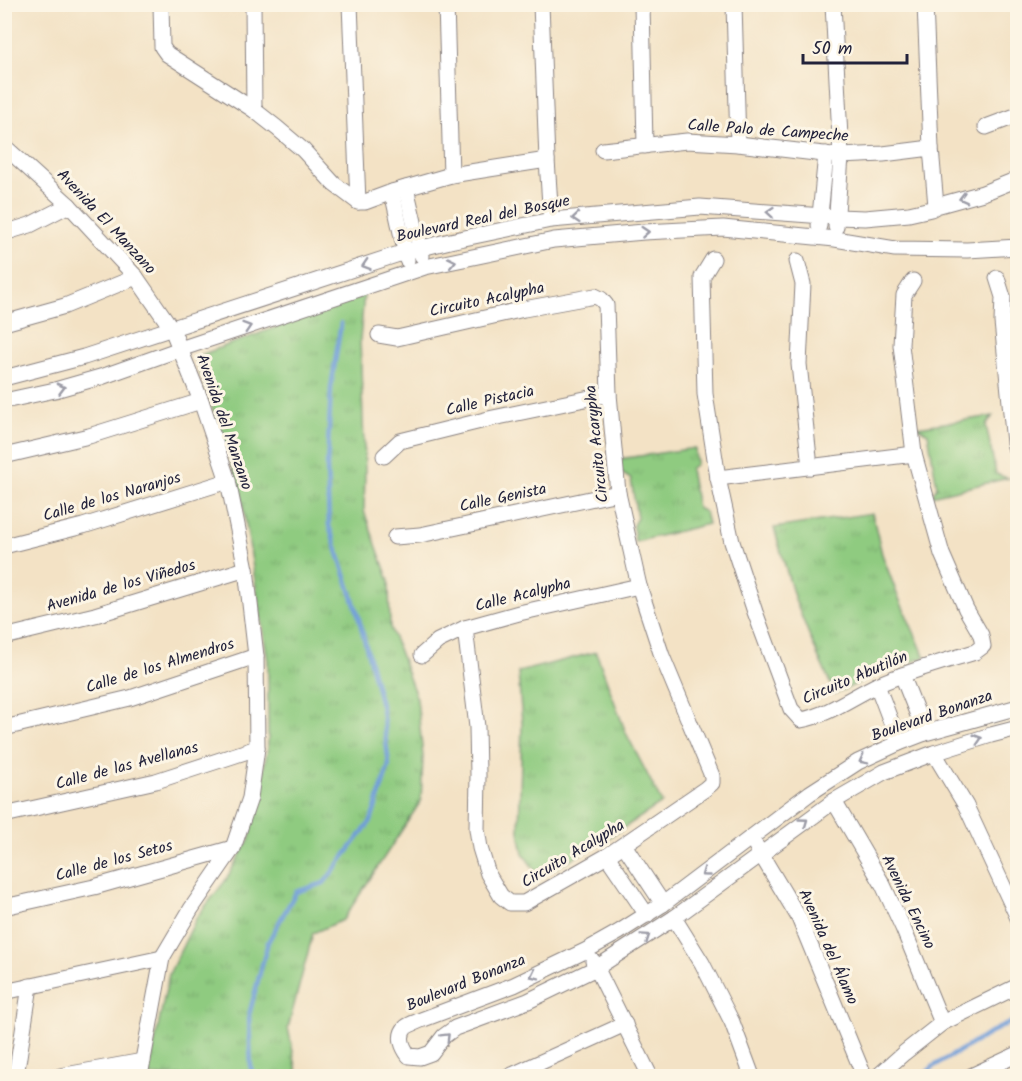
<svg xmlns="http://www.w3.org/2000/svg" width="1022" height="1081" font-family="Kalam,sans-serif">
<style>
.park{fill:url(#park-tufts);stroke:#58765e;stroke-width:1.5}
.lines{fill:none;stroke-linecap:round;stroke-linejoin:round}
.stream{stroke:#6f9ed8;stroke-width:4.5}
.minor-casing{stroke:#8a8280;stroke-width:17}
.minor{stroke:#fff;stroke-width:15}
.oneway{stroke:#9c9ca7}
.labels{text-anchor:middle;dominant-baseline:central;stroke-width:6;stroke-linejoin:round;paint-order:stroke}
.street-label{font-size:16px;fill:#22223b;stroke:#fcf5e5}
</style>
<defs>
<pattern id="park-tufts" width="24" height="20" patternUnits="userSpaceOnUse" patternTransform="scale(1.5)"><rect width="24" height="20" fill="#8fcb80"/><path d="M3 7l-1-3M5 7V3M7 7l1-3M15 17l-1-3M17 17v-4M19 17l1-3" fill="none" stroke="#7bae70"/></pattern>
</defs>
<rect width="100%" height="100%" fill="#fcf5e5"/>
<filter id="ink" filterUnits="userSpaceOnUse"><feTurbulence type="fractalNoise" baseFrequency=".0167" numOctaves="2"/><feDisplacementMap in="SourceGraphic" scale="12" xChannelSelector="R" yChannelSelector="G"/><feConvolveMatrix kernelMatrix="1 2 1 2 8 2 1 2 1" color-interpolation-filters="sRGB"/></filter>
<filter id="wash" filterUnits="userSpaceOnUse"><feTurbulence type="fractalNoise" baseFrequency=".008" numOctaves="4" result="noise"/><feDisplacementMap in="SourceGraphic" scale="24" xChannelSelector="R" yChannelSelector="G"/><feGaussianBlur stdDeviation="1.35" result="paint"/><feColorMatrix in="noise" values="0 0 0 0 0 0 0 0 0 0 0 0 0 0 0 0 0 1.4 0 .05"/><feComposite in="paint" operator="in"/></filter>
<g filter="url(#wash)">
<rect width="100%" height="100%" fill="#f3e2c5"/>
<!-- park -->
<g class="park">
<path d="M364,295l-4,45 5,131 -1,40 25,70 1,46 27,72 6,58 -2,44 -78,119 -30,13 -25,95 10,48h-150l21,-102 28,-57 28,-36 25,-43 18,-91v-86l-27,-168 -46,-136z"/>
<path d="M993,416l-7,9 10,49 12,4 -77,18 6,-9 -9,-54 -11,-6z"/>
<path d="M695,448l1,16 -6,5 7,39 8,4 3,12 -73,18 -2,-17 4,-7 -6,-39 -10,-6 -2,-14z"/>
<path d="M872,513l10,41 15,40 28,63 -42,15 -48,22 -21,-47 -19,-47 -21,-72z"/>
<path d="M596,652l30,81 36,70 -60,39 -62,35 -17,-23 -4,-23 3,-108 -4,-51z"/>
</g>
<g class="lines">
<!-- stream -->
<g class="stream">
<path d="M255,1076l-4,-7 -2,-54 19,-73 28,-50 28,-9 47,-62 18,-56 -7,-56 -25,-98 -28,-85 -2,-60 4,-78 10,-65"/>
<path d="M923,1076l11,-10 63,-37 21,-10"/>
</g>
</g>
</g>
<g filter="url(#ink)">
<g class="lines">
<defs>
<g id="minor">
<path d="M161,4l1,43 5,7 87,56 23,18 26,22 31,34 24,18h7l27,-10 59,-17 96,-15"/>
<path d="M253,4l1,106"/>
<path d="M350,4l8,198"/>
<path d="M446,4l5,171"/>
<path d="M541,4l6,156 4,60"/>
<path d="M642,4l3,142"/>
<path d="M734,4l4,140"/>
<path d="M833,4l8,152 -5,71"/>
<path d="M925,4l6,144 5,58"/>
<path d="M986,127l32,-12"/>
<path d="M4,146l65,59 67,72 36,52 29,72 27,80 18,88 10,87 1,92 -7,50 -17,50 -42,61 -29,49 -22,118"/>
<path d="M603,150l84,-9 51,3 103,12 42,-2 48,-6"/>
<path d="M406,188l16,68"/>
<path d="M392,192l15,68"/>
<path d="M819,226l7,-72"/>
<path d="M4,233l26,-8 39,-20"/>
<path d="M713,259l-11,18 3,117 13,84 14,64 23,70 36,97 10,11c27,-5 51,-23 76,-35 31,-14 65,-23 98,-33l8,-6 -2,-11 -15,-26 -24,-55 -28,-100 -13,-109 3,-50 9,-14"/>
<path d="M797,261l6,23 -4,80 11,103"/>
<path d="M997,278l6,19 -1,25 12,121 4,14"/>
<path d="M4,323l61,-17 71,-29"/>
<path d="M379,335l18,3 127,-29 71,-13 6,3 5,6 3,89 9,99 21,93 23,70 50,120v7l-7,6 -98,67 -83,47h-14l-9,-7 -13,-22 -8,-26 -3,-19 1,-54 -1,-48 -12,-99"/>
<path d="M4,378l80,-21 321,-105 45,-11 101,-21 91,-8 58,-5 137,10 28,1 44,-4 22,-5 5,-3 47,-13 35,-14"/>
<path d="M4,401l51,-11 49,-14 76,-27 245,-82 129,-27 90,-8 79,-4 112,11 60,10 72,1 51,-3"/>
<path d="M4,456l85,-20 112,-35"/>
<path d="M384,456l16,-15 93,-23 116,-24"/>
<path d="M718,478l196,-24"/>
<path d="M395,537l25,-2 198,-42"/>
<path d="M4,546l79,-20 145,-45"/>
<path d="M4,637l91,-22 151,-46"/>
<path d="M422,655l16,-14 27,-13 54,-15 120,-27"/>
<path d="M902,675l23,58"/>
<path d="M877,685l22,58"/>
<path d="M1018,707l-93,26 -26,10 -41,19 -48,31 -147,111 -44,28 -32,18 -73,35 -93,35c-4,2 -11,4 -15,7 -9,9 -3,21 3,29l11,1 11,-4 13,-17 11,-8 73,-27 68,-33 78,-50 160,-117 50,-29 50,-19 57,-18 27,-7"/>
<path d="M4,728l126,-30 126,-42"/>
<path d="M934,753l32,53 52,112"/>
<path d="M834,801l49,84 20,43 39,95"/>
<path d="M4,815l152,-34 101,-33"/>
<path d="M624,845l39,59"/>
<path d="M756,846l43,72 65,158"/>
<path d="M607,856l40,59"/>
<path d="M4,907l90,-20 139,-39"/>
<path d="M674,918l28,45 30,59 20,54"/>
<path d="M593,961l57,115"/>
<path d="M4,992l158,-34"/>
<path d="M16,1076l14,-90"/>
<path d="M60,1076l83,-15"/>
<path d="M510,1076l115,-52"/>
<path d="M878,1076l26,-23 38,-30 76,-37"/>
<path d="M971,1076l47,-22"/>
</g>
</defs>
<!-- minor casing -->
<use href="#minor" class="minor-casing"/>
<!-- minor -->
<use href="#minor" class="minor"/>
</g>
<!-- one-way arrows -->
<defs><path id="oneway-chevron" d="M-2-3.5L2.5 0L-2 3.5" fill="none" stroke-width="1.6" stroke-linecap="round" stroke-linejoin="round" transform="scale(1.5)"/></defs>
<g class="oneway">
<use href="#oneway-chevron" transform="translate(963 198) rotate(165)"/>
<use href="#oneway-chevron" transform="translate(770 212) rotate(-175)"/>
<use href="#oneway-chevron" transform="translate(576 218) rotate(175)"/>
<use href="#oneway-chevron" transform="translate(645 232) rotate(-4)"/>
<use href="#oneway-chevron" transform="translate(452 262) rotate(-12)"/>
<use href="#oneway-chevron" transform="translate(366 265) rotate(162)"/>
<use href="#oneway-chevron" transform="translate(247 327) rotate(-18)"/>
<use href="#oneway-chevron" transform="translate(61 388) rotate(-15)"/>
<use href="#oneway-chevron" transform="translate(978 739) rotate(-17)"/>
<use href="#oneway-chevron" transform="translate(863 760) rotate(153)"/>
<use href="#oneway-chevron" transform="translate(804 822) rotate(-36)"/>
<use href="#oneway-chevron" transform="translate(705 873) rotate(144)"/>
<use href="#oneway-chevron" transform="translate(646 937) rotate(-34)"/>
<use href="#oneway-chevron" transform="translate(534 975) rotate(154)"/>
<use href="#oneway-chevron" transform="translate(446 1037) rotate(-45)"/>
</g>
</g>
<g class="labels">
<!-- street labels -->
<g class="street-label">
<text transform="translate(768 131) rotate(4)">Calle Palo de Campeche</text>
<text transform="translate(483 219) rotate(-12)">Boulevard Real del Bosque</text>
<text transform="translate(106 222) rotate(47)">Avenida El Manzano</text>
<text transform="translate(487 300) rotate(-12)">Circuito Acalypha</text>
<text transform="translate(490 401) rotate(-13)">Calle Pistacia</text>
<text transform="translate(224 422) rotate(71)">Avenida del Manzano</text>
<text transform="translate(597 444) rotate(-96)">Circuito Acarypha</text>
<text transform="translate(112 497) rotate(-16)">Calle de los Naranjos</text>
<text transform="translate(503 498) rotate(-12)">Calle Genista</text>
<text transform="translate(121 586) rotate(-16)">Avenida de los Viñedos</text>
<text transform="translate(523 595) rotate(-14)">Calle Acalypha</text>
<text transform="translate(160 666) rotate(-17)">Calle de los Almendros</text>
<text transform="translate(855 678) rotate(-23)">Circuito Abutilón</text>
<text transform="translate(932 716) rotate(-19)">Boulevard Bonanza</text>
<text transform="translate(127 766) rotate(-15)">Calle de las Avellanas</text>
<text transform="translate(573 854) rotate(-31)">Circuito Acalypha</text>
<text transform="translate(114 861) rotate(-15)">Calle de los Setos</text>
<text transform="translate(908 902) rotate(64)">Avenida Encino</text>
<text transform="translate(828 947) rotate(66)">Avenida del Álamo</text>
<text transform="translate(466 983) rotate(-22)">Boulevard Bonanza</text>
</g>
</g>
<!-- margin -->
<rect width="1022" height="1081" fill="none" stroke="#fcf5e5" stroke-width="24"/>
<!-- scale -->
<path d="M803 54v9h104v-9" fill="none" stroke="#22223b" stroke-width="3"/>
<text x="812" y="54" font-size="18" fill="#22223b" stroke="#fcf5e5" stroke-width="4.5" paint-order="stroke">50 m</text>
</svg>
